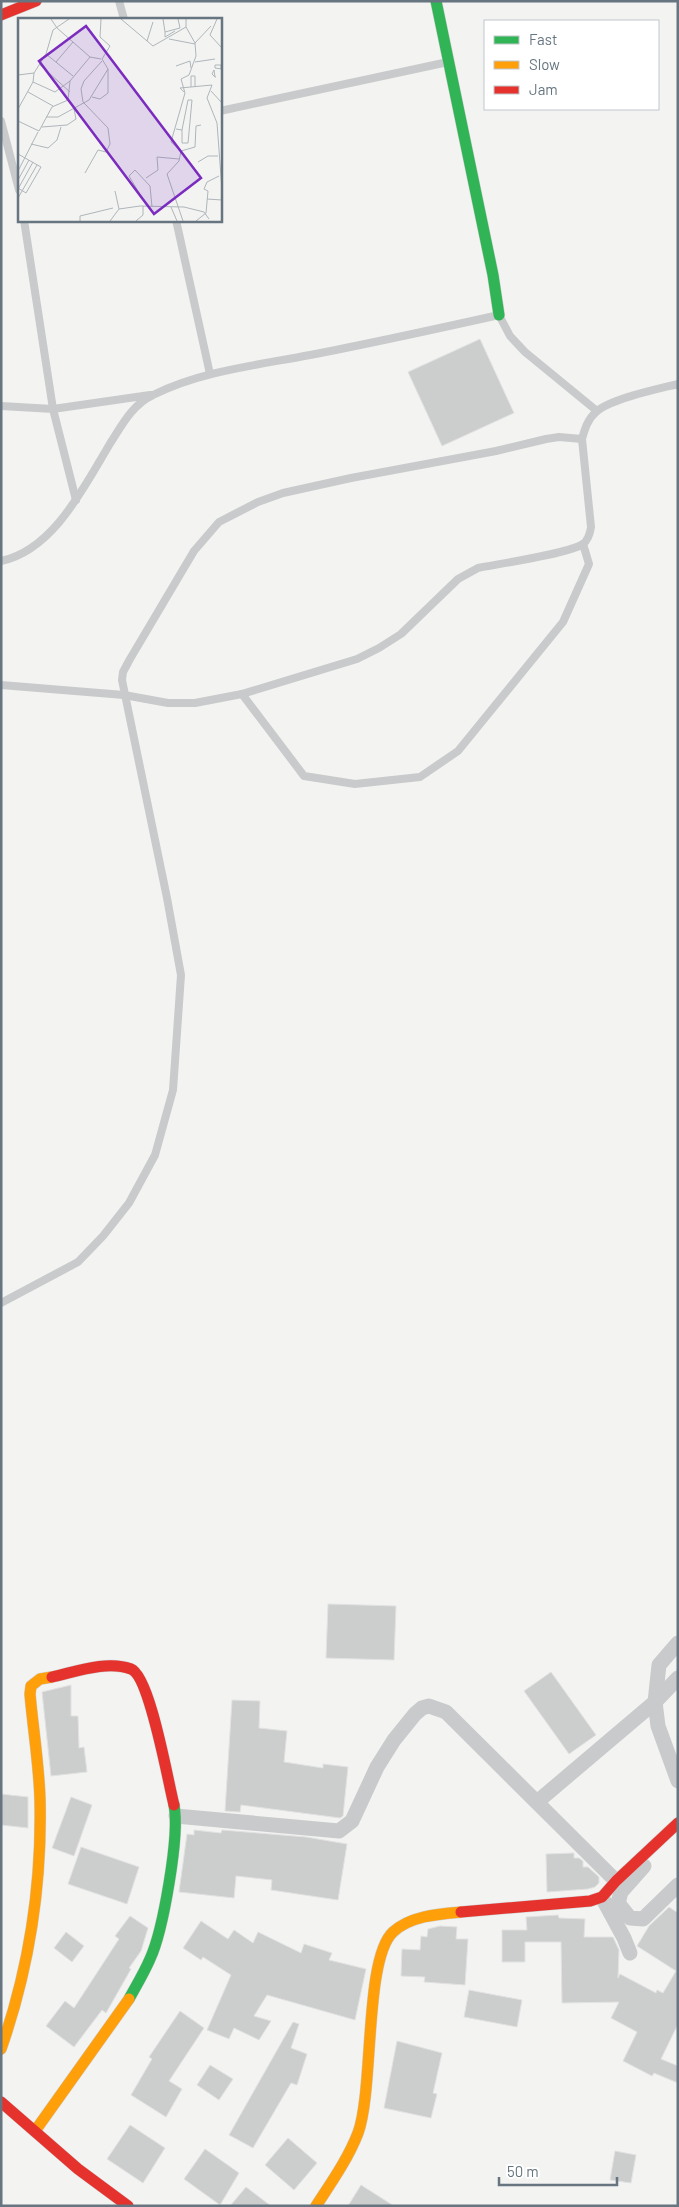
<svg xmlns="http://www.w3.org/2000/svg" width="679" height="2207" font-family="Barlow,sans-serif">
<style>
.building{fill:#cccdcd;stroke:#e2e2e2}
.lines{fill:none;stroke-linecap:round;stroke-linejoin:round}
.fast-casing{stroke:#cfcfd0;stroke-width:12}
.slow-casing{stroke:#cfcfd0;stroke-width:12}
.jam-casing{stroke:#cfcfd0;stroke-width:12}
.lane{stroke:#c9cacb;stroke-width:8}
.street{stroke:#c9cacb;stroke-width:15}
.fast{stroke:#30b455;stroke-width:11}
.slow{stroke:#ff9f0a;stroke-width:11}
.jam{stroke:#e5322d;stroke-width:11}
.inset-road{fill:none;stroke:#aeb6ba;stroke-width:1}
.view{fill:#7b2cbf;fill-opacity:0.15;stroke:#7b2cbf;stroke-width:2.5}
.inset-edge{fill:none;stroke:#66757f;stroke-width:2.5}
</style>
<rect width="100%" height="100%" fill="#f3f3f2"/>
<!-- building -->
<g class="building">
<path d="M480,339l34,74 -72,33 -34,-74z"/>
<path d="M328,1604l68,2 -2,54 -68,-2z"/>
<path d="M551,1672l45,63 -27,19 -45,-63z"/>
<path d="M71,1685v31h7l1,32 5,-1 3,25 -36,4 -9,-84z"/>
<path d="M232,1700l28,1 -1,27 28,3 -3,31 39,6v-4l25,3 -5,49 -3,2 -99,-13 -1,7 -15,-1z"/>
<path d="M1,1794l27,3v31l-27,-3z"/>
<path d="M71,1797l21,8 -18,51 -22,-8z"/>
<path d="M194,1830l27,3 1,-3 84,7 41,7 -9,56 -67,-10 1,-10 -36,-4 -2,22 -55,-6 8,-58 7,1z"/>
<path d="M81,1847l58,20 -12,37 -59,-20z"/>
<path d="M574,1853v5h5l4,3v6h5l11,10v6l-4,4 -7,2 -41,3 -1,-38z"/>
<path d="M669,1907l9,6v111l-17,35 17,7v17l-24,-10 -2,3 -29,-15 14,-29 -26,-14 8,-16 -57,1 -1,-61h-36v20h-23v-32h25l-1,-13 32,-2 1,3 26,1 -1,18h29l6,13 -1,28 2,-4 36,19 1,-3 6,3 13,-22 -39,-25 12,-20z"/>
<path d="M130,1916l18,12 -7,23 -12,17 2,1 -21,37 -4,7 -4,-3 -28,37 -28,-21 19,-25 9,7 45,-69 -4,-3z"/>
<path d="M201,1921l27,18 6,-9 19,13 5,-11 43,21 3,-9 28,9 -3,7 37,9 -11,51 -88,-25 -13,21 17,5 -12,19 -25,-12 -5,11 -22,-9 24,-55 -28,-18 -2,3 -18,-12z"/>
<path d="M440,1926l17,1 -1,12h12l-3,46 -41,-3 1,-5 -24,-1 1,-27 18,1 1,-14 6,1 1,-8z"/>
<path d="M66,1932l18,14 -12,16 -18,-14z"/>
<path d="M469,1990l53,10 -5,27 -53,-10z"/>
<path d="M180,2011l24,17 -35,53 13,8 -16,28 -35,-22 21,-36 -3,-2z"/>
<path d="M293,2022l6,2 -8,24 16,6 -10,31 -6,-2 -38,65 -24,-13z"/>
<path d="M397,2041l45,12 -9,40 4,1 -6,24 -47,-10z"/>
<path d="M210,2065l23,14 -14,21 -22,-15z"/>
<path d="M130,2125l35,23 -22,35 -36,-24z"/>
<path d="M288,2138l29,25 -23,27 -29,-25z"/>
<path d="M205,2149l34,24 -19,32 -36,-26z"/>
<path d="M615,2151l21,4 -5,28 -21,-3z"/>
<path d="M361,2185l33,21h-46z"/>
<path d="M246,2187l25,19h-41z"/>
</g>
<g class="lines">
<defs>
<g id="fast">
<path d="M436,1l57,274 6,40"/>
<path d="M129,1999c7,-13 15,-26 21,-40 13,-28 30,-124 24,-154"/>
</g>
<g id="slow">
<path d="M1,2049c28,-80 41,-164 39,-249 -1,-36 -7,-71 -10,-106l1,-8 9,-7 12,-2"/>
<path d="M35,2131l94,-132"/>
<path d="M316,2206c15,-23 32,-47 42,-73 16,-43 6,-174 35,-201 17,-16 45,-18 68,-20"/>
</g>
<g id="jam">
<path d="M1,15l35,-14"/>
<path d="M52,1677c23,-5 55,-17 79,-8 19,7 37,113 43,136"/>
<path d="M461,1912l129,-11 12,-4 14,-16 62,-58"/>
<path d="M1,2102l77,67 50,37"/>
</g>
</defs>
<!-- fast casing -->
<use href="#fast" class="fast-casing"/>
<!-- slow casing -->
<use href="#slow" class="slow-casing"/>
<!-- jam casing -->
<use href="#jam" class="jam-casing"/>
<!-- lane -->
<g class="lane">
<path d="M119,1l5,18"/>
<path d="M220,111l228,-49"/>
<path d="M1,121l18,69"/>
<path d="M24,220l29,189 23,91"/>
<path d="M176,220l34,154"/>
<path d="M1,406l52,3 97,-14"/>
<path d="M1,561c53,-11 84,-76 110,-119 11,-17 22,-38 42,-47 48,-24 105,-30 157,-40 63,-12 126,-26 189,-40l11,21 15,16 72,59"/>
<path d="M1,685l123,10 44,8h27l47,-9 115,-35 22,-11 22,-14 57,-55 20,-11c20,-4 93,-15 105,-24 5,-4 7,-10 8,-17l-9,-88c3,-11 6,-20 14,-27 14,-13 62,-23 82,-28"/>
<path d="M242,694l62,82 51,8 65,-7 38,-26 105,-129 26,-58 -6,-20"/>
<path d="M1,1303l77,-41 25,-26 26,-33 26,-48 18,-65 8,-115 -14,-77 -45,-218 1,-8 7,-13 64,-108 25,-29 39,-20 25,-9 68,-15 145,-27 50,-12 13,-2 23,2"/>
</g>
<!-- street -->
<g class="street">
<path d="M678,1643l-19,22 -4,37 3,24 20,55"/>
<path d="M537,1802l118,-100 23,-24"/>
<path d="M176,1816l163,15 13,-10 25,-54 17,-27 21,-26 7,-6 7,-2 17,6 170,169"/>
<path d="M604,1901l20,37 6,15"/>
<path d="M618,1903l3,-11 23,-26"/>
<path d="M609,1910l9,-7 12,15 13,1 35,-34"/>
</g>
<!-- fast -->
<use href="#fast" class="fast"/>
<!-- slow -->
<use href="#slow" class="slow"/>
<!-- jam -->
<use href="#jam" class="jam"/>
</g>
<!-- overview -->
<g transform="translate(18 18)">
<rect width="204" height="204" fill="#f3f3f2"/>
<path class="inset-road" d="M33,1l6,9 33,29 11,2M83,1l-1,18 10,9 -8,13M103,1l32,27 33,-19M145,1l2,13 15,-4 -2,-9M199,1l-7,16 12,13M147,14v5l10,-6M151,21l26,5M129,23l6,-19M177,25l16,-17M28,36l27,22M38,44l17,-20M177,44l20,-3M21,46l31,28M158,48l14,-5 1,7M203,51v-4h-6v3l7,1M0,57l16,-2M197,59l-1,-7 -2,4 3,3h1M15,64l22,10 15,-11M173,69v-11h4v11M193,73l11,12M10,74l25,14M166,74l-4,-4 32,-3 -5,13 10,25 5,67M74,79l8,2 8,-6v-24M0,91l15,-27 1,-9 12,-19 7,-24 16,-11M28,99h12l31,-17 19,-31 -6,-10M0,103l21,10 13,-24 16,-7 2,-19 20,-24M24,109l25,-2 9,-6 -2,-10M158,111l6,1v13h6l4,-43h-4l-6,30M13,126l17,4 9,-8 4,-13M163,133l14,-4 1,-21 5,-1M0,136l23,13 -15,26 -8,-5M180,144l10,-6h10M0,153l20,-39M67,155l13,-23 8,2 4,-8 -2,-16 -25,-26 -2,-13 3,-8 18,-20M128,160l12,-8 -1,-13 22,2M0,162l11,-20M0,171l15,-27M97,173l4,18M0,180l19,-33M189,181l15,1M129,188l-18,-30 6,-6 15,16 2,21M153,189l6,14M62,203v-5l33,-8M92,203l9,-12 21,-3 44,1 20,5 5,7M118,203l7,-6v-9M165,203l-16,-47 12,-13 2,-10 -10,-9 14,-49 -4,-14 8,-4 7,-19 -1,-13 -9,-16v-8M178,203l10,-8 2,-22 -4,-2 3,-7 12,-6"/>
<path class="view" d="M68,8l115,152 -47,36 -115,-153z"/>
<rect width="204" height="204" class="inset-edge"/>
</g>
<!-- border -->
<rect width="679" height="2207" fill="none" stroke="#66757f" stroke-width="5"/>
<!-- legend -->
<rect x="484" y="20" width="175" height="90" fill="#ffffff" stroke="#c2c8cc"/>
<rect x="494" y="36" width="25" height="8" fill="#30b455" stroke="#c2c8cc"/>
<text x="529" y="45" font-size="15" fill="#66757f">Fast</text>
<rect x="494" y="61" width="25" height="8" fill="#ff9f0a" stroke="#c2c8cc"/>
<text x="529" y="70" font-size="15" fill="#66757f">Slow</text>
<rect x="494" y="86" width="25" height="8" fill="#e5322d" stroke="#c2c8cc"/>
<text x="529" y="95" font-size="15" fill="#66757f">Jam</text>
<!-- scale -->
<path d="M499 2177v8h118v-8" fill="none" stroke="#66757f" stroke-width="2.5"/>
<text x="507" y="2177" font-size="15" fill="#66757f" stroke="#ffffff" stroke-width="4" paint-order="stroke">50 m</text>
</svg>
